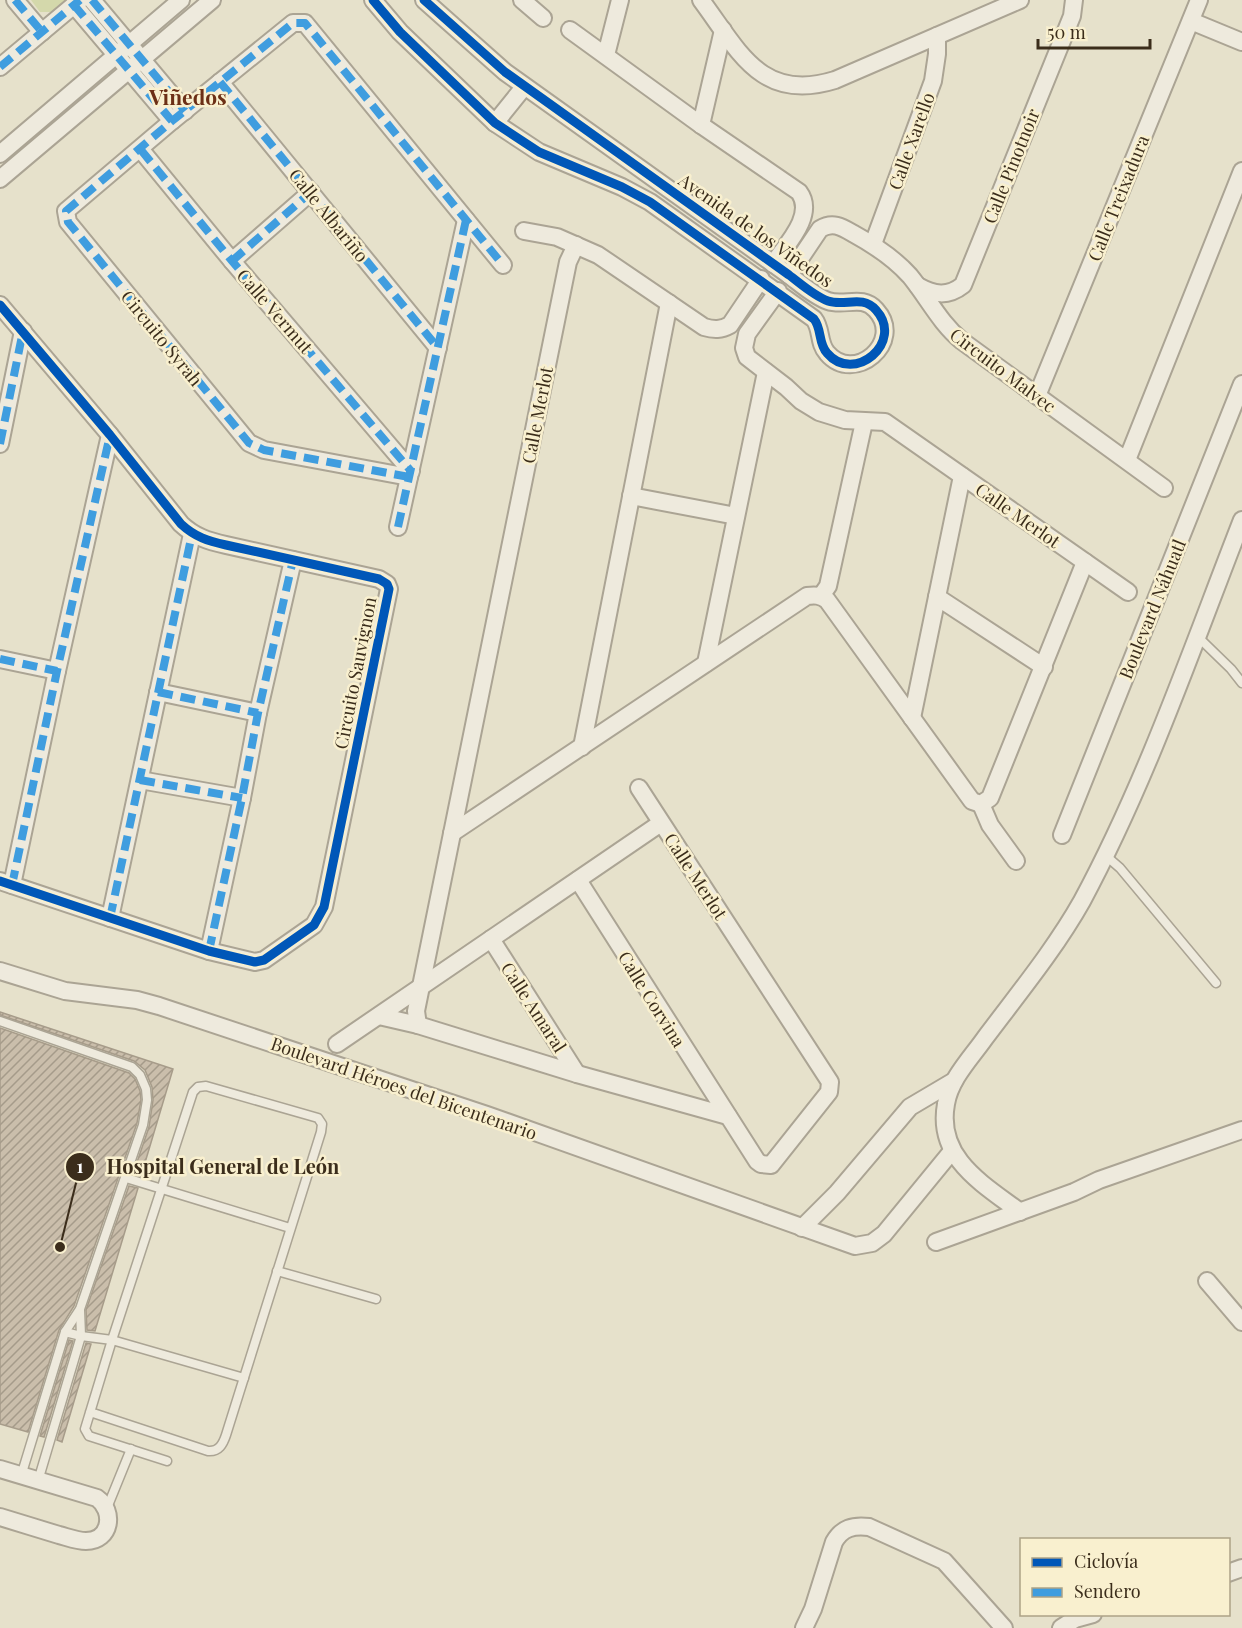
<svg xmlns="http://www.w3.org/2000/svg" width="1242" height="1628" font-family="'Playfair Display',serif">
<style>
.green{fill:#d4d8ab}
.building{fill:url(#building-hatch);stroke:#a79c8a;stroke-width:1.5}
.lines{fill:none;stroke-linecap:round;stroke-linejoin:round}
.service-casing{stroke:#aba494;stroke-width:11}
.minor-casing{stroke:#aba494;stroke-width:20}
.service{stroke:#eeeadd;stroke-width:8}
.minor{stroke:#eeeadd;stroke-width:16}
.quiet{stroke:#3f9ddf;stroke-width:8;stroke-dasharray:15 8;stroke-linecap:butt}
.cycleway-casing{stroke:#f9f0cf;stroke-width:13}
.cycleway{stroke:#0057b8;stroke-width:9}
.labels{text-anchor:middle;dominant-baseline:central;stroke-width:5;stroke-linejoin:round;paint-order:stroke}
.street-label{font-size:18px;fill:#3b2d1b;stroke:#f9f0cf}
.quarter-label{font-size:21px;font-weight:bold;fill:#6c2f16;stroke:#f9f0cf}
.leader{fill:none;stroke:#3b2d1b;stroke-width:2}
.callout-dot{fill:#3b2d1b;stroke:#f9f0cf;stroke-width:2}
.mark-label{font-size:18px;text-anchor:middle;font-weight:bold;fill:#fff}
.callout-label{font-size:20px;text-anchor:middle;font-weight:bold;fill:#3b2d1b;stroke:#f9f0cf;stroke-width:5;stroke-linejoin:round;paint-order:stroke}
</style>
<defs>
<pattern id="building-hatch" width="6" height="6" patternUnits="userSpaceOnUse" patternTransform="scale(1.5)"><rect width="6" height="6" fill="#cabeab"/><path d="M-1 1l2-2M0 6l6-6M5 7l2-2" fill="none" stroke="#a59b8a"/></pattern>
</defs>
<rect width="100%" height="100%" fill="#e6e1cb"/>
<!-- green -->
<path class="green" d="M31,0h36l-15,12h-12z"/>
<!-- building -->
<g class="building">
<path d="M0,1012l173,57 -32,107 -8,-2 16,-47 4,-27 -1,-13 -7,-17 -11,-9 -134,-46z"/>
<path d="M0,1028l129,45 6,6 5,12 1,9 -4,23 -63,183 -15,24 -31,102 -28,-8z"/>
<path d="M129,1186l9,2 -43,143 -8,-1 -1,-20z"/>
<path d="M69,1340l4,1 -29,96 -4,-1z"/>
<path d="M86,1343l5,1 -29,98 -5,-2z"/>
</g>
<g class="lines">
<defs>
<g id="service">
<path d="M1197,636l34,33 11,14"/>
<path d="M1105,855l15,13 96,115"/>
<path d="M0,1021l132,46 8,8 6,14 1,11 -4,25 -63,184 -15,23 -44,144"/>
<path d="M126,1178l164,50"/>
<path d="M277,1271l99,28"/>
<path d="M65,1332l16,4 31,4 132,38"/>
<path d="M90,1412l118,39c11,1 15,-7 18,-16l95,-303 1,-8 -4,-6 -112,-32 -8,1 -5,5 -81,248 -27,89 4,7 78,25"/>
<path d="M38,1481l43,-145 -1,-26"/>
<path d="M107,1508l24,-59"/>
</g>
<g id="minor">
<path d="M15,0l27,32"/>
<path d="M92,0l93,111"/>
<path d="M373,0l27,32 95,91 44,29 83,35 28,15 164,117c8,10 4,24 13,34 27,32 78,-11 49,-43 -14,-16 -31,-3 -48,-9 -14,-5 -27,-17 -39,-26l-284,-203 -81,-72"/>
<path d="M522,0l21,18"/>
<path d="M701,0c38,51 60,103 134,80l185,-80"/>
<path d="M74,5l98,116"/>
<path d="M1191,21l51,21"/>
<path d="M570,30l131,95 98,67c17,23 -13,53 -26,72"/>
<path d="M606,55l14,-55"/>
<path d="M0,67l80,-67"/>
<path d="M220,82l218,266"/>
<path d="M495,123l29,-36"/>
<path d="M701,125l22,-95"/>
<path d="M141,150l91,111 179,210"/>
<path d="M0,154l181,-154"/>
<path d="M0,179l212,-179"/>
<path d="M524,231l33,6 41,18 106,72c10,3 17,3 26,-2l31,-46"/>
<path d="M873,244l60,-163 4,-27v-18"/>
<path d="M232,261l79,-69"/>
<path d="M789,275l31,-46c13,-8 22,-2 34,5 20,11 40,24 56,42 18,22 30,47 52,65l202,147"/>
<path d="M918,286c16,9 30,11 45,-1l109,-269 2,-16"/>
<path d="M778,291l-31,43 -3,14 3,9 39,30 15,14 18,11 26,8 40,2 243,170"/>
<path d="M0,305l110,130 71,89c14,13 27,17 45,21l153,34 8,5 2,5 -65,318 -10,18 -50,35 -9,2 -46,-11 -209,-70"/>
<path d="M1037,396l162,-396"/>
<path d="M0,444l23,-113"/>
<path d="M1127,460l115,-289"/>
<path d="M409,477l-145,-27 -15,-7 -181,-221 -2,-11 106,-90 121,-98h12l198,242"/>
<path d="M631,496l105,20"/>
<path d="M398,527l68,-307"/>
<path d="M821,596l7,-10 36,-164"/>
<path d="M937,597l107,70"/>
<path d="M0,659l57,12"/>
<path d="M706,663l60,-291"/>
<path d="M158,692l100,21"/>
<path d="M912,718l50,-242"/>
<path d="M582,747l87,-444"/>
<path d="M140,780l102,18"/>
<path d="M981,804l9,21 26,36"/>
<path d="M452,833l355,-237c8,-1 13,-1 20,4l145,201 9,3 9,-6 95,-236"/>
<path d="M1062,835l180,-451"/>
<path d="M578,880l179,281 4,3 10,1 58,-73 1,-10 -191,-294"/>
<path d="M12,885l45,-214 53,-236"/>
<path d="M110,918l82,-384"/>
<path d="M491,939l86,135"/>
<path d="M209,951l33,-153 16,-85 35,-153"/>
<path d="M0,971l65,20 72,9 22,6 328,109 368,131 17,-3 12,-9 68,-83"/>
<path d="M379,1016l39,9 159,49 151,42"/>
<path d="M418,1025l-2,-14 152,-749 8,-17"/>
<path d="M337,1044l324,-221"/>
<path d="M1020,1212c-37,-28 -84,-54 -74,-108 4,-25 25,-46 39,-66 33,-44 70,-89 97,-137 65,-121 110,-253 160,-381"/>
<path d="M802,1228l35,-35 73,-86 44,-26"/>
<path d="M936,1242l138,-50 25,-12 143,-50"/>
<path d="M1207,1281l35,41"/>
<path d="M0,1469l97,29c18,13 14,43 -11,43 -9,0 -19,-4 -27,-6 -20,-6 -39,-12 -59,-18"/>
<path d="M1228,1573l14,-5"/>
<path d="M804,1628l9,-19 21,-67c8,-14 19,-17 35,-15l75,34 60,67"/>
<path d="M1061,1628l14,-9 18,-5"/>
</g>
</defs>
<!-- service casing -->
<use href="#service" class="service-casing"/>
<!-- minor casing -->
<use href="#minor" class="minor-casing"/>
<!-- service -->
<use href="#service" class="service"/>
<!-- minor -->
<use href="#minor" class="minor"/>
<!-- quiet -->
<g class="quiet">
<path d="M15,0l27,32"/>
<path d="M92,0l93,111"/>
<path d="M74,5l98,116"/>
<path d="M0,67l80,-67"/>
<path d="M220,82l218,266"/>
<path d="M141,150l91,111 179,210"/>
<path d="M232,261l79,-69"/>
<path d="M0,444l23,-113"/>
<path d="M409,477l-145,-27 -15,-7 -181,-221 -2,-11 106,-90 121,-98h12l198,242"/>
<path d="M398,527l68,-307"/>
<path d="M0,659l57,12"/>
<path d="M158,692l100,21"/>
<path d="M140,780l102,18"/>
<path d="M12,885l45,-214 53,-236"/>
<path d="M110,918l82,-384"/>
<path d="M209,951l33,-153 16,-85 35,-153"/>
</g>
<defs>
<g id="cycleway">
<path d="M373,0l27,32 95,91 44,29 83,35 28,15 164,117c8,10 4,24 13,34 27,32 78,-11 49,-43 -14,-16 -31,-3 -48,-9 -14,-5 -27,-17 -39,-26l-284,-203 -81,-72"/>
<path d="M0,305l110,130 71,89c14,13 27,17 45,21l153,34 8,5 2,5 -65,318 -10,18 -50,35 -9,2 -46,-11 -209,-70"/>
</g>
</defs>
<!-- cycleway casing -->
<use href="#cycleway" class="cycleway-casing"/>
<!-- cycleway -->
<use href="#cycleway" class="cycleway"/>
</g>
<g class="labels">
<!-- street labels -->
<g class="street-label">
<text transform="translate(911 141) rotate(-70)">Calle Xarello</text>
<text transform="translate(1011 166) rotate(-68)">Calle Pinotnoir</text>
<text transform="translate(1118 198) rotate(-68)">Calle Treixadura</text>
<text transform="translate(329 215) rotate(51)">Calle Albariño</text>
<text transform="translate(756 230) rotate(35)">Avenida de los Viñedos</text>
<text transform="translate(275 311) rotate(49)">Calle Vermut</text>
<text transform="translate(162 338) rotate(51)">Circuito Syrah</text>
<text transform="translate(1003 370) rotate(37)">Circuito Malvec</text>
<text transform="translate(537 415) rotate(-79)">Calle Merlot</text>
<text transform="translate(1018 515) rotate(35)">Calle Merlot</text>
<text transform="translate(1152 609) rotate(-68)">Boulevard Náhuatl</text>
<text transform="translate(355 673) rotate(-79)">Circuito Sauvignon</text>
<text transform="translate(696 876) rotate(57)">Calle Merlot</text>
<text transform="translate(652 999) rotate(58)">Calle Corvina</text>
<text transform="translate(534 1007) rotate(57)">Calle Amaral</text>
<text transform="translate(404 1088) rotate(19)">Boulevard Héroes del Bicentenario</text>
</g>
<!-- quarter labels -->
<g class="quarter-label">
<text x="188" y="96">Viñedos</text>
</g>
</g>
<!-- callouts -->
<path class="leader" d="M60 1247L80 1167"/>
<g class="callout-dot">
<circle cx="60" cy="1247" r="6"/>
<circle cx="80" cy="1167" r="15"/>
</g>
<g class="mark-label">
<text x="80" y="1173">1</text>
</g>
<g class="callout-label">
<text x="223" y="1174">Hospital General de León</text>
</g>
<!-- legend -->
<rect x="1020" y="1538" width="210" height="78" fill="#f9f0cf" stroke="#ada287" stroke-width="1.5"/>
<rect x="1032" y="1558" width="30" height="9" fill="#0057b8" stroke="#ada287" stroke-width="1.5"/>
<text x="1074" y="1568" font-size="18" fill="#3b2d1b">Ciclovía</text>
<rect x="1032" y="1588" width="30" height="9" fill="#3f9ddf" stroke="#ada287" stroke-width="1.5"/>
<text x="1074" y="1598" font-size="18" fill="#3b2d1b">Sendero</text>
<!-- scale -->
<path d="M1038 39v9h112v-9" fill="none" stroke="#3b2d1b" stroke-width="3"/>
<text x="1047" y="39" font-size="18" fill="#3b2d1b" stroke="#f9f0cf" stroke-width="4.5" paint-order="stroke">50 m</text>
</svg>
